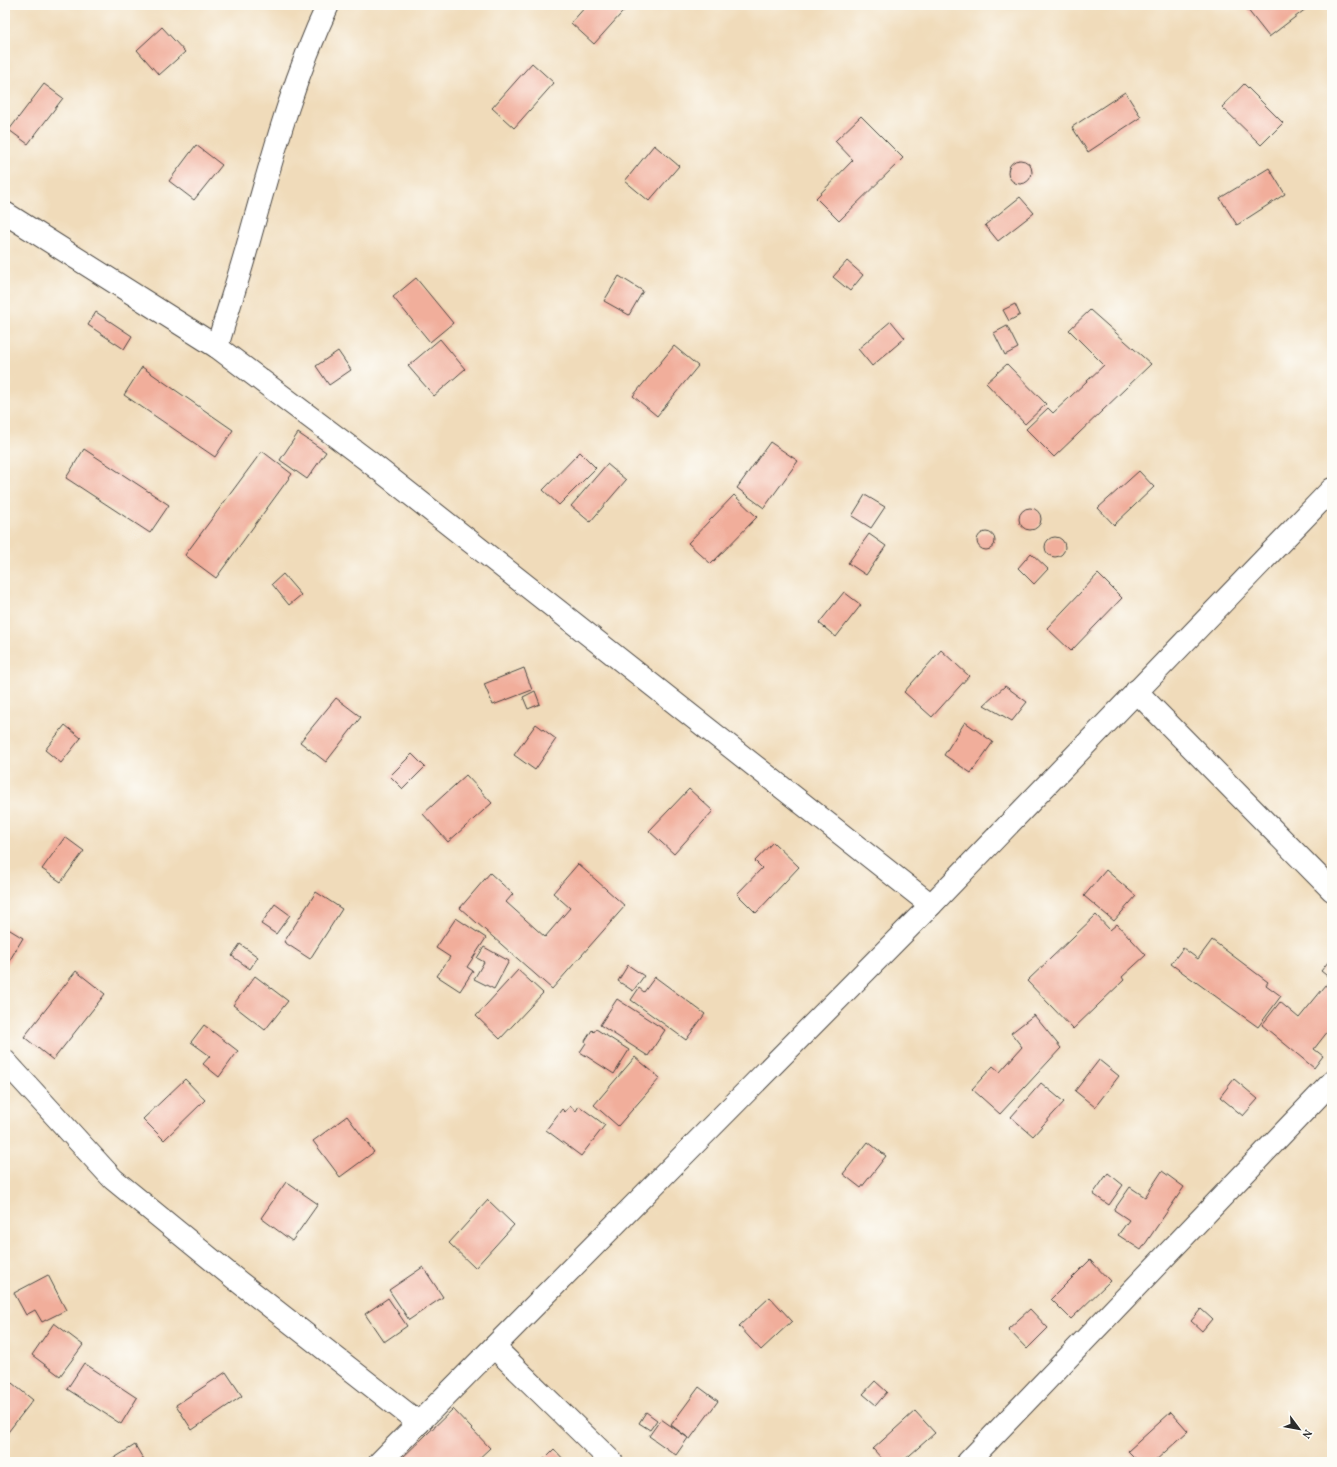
<svg xmlns="http://www.w3.org/2000/svg" width="1337" height="1467" font-family="Vollkorn,serif">
<style>
.building{fill:#f1ae9b}
.lines{fill:none;stroke-linecap:round;stroke-linejoin:round}
.minor-casing{stroke:#494540;stroke-width:24}
.minor{stroke:#fff;stroke-width:22}
</style>
<rect width="100%" height="100%" fill="#fdfcf7"/>
<filter id="ink" filterUnits="userSpaceOnUse"><feTurbulence type="fractalNoise" baseFrequency=".025" numOctaves="2"/><feDisplacementMap in="SourceGraphic" scale="8" xChannelSelector="R" yChannelSelector="G"/><feConvolveMatrix kernelMatrix="1 2 1 2 8 2 1 2 1" color-interpolation-filters="sRGB"/></filter>
<filter id="wash" filterUnits="userSpaceOnUse"><feTurbulence type="fractalNoise" baseFrequency=".012" numOctaves="4" result="noise"/><feDisplacementMap in="SourceGraphic" scale="16" xChannelSelector="R" yChannelSelector="G"/><feGaussianBlur stdDeviation="0.9" result="paint"/><feColorMatrix in="noise" values="0 0 0 0 0 0 0 0 0 0 0 0 0 0 0 0 0 1.4 0 .05"/><feComposite in="paint" operator="in"/></filter>
<g filter="url(#wash)">
<rect width="100%" height="100%" fill="#f0dbba"/>
<g id="blocks">
<!-- building -->
<g class="building">
<path d="M587,5h42l-35,39 -23,-21z"/>
<path d="M1252,5h59l-42,32 -22,-28z"/>
<path d="M162,27l23,25 -26,23 -22,-25z"/>
<path d="M532,63l22,20 -40,45 -22,-20z"/>
<path d="M44,84l19,14 -35,46 -19,-14z"/>
<path d="M1244,84l39,39 -22,22 -39,-38z"/>
<path d="M1125,92l16,25 -53,35 -16,-25z"/>
<path d="M861,116l42,42 -64,63 -23,-23 37,-38 -18,-19z"/>
<path d="M196,145l26,20 -28,35 -25,-19z"/>
<path d="M654,145l25,21 -30,35 -24,-20z"/>
<circle cx="1020" cy="172" r="12"/>
<path d="M1269,168l16,26 -48,31 -17,-27z"/>
<path d="M1020,197l14,16 -36,28 -13,-16z"/>
<path d="M847,261l16,14 -13,16 -17,-14z"/>
<path d="M619,276l24,15 -14,24 -25,-14z"/>
<path d="M416,278l37,45 -23,19 -37,-45z"/>
<path d="M1015,304l5,11 -11,6 -6,-11z"/>
<path d="M1090,310l61,54 -97,93 -28,-28 22,-21 5,5 51,-48 -35,-35z"/>
<path d="M96,312l36,24 -8,13 -36,-24z"/>
<path d="M891,321l14,17 -33,28 -14,-17z"/>
<path d="M1007,326l11,22 -13,7 -11,-22z"/>
<path d="M440,339l25,30 -31,27 -26,-30z"/>
<path d="M674,346l24,20 -41,50 -24,-20z"/>
<path d="M338,351l13,19 -22,15 -13,-19z"/>
<path d="M1007,364l39,40 -21,20 -39,-41z"/>
<path d="M142,367l91,63 -18,27 -91,-62z"/>
<path d="M298,433l28,19 -19,27 -27,-19z"/>
<path d="M770,442l28,19 -34,47 -27,-20z"/>
<path d="M84,449l85,56 -19,28 -84,-55z"/>
<path d="M262,451l30,23 -76,104 -31,-23z"/>
<path d="M580,452l16,16 -37,37 -16,-15z"/>
<path d="M607,464l19,16 -36,42 -19,-16z"/>
<path d="M1139,471l15,16 -40,38 -16,-17z"/>
<path d="M734,495l23,22 -46,47 -23,-21z"/>
<path d="M865,495l20,12 -14,21 -19,-12z"/>
<circle cx="1030" cy="519" r="11"/>
<circle cx="986" cy="541" r="9"/>
<path d="M869,534l17,12 -20,29 -18,-12z"/>
<circle cx="1055" cy="547" r="10"/>
<path d="M1031,553l17,16 -14,15 -16,-16z"/>
<path d="M283,574l18,21 -12,10 -17,-21z"/>
<path d="M1098,574l24,24 -51,53 -24,-23z"/>
<path d="M844,592l17,13 -25,32 -17,-14z"/>
<path d="M941,650l28,26 -37,41 -28,-25z"/>
<path d="M524,668l8,22 -39,15 -9,-21z"/>
<path d="M1005,686l22,16 -15,19 -28,-16z"/>
<path d="M535,691l5,13 -12,5 -5,-12z"/>
<path d="M336,698l25,19 -35,45 -26,-20z"/>
<path d="M965,722l28,20 -22,31 -27,-18z"/>
<path d="M536,724l20,15 -21,31 -21,-15z"/>
<path d="M65,725l16,13 -20,25 -16,-13z"/>
<path d="M412,754l13,13 -22,22 -13,-13z"/>
<path d="M466,775l26,28 -44,39 -25,-28z"/>
<path d="M689,789l24,22 -39,43 -25,-23z"/>
<path d="M65,837l19,14 -23,31 -19,-13z"/>
<path d="M773,842l26,25 -43,46 -19,-19 25,-26 -7,-7z"/>
<path d="M578,864l47,42 -73,83 -92,-81 30,-35 23,21 -7,8 39,35 25,-29 -17,-15z"/>
<path d="M1106,870l30,26 -22,25 -30,-25z"/>
<path d="M316,892l26,17 -32,50 -26,-17z"/>
<path d="M275,904l15,11 -14,19 -15,-10z"/>
<path d="M1096,915l14,15 7,-6 29,31 -24,22 2,3 -51,49 -46,-48z"/>
<path d="M456,918l30,20 -19,29 6,4 -13,20 -23,-15 13,-19 -14,-9z"/>
<path d="M5,927l18,11 -18,30z"/>
<path d="M1212,940l56,42 -2,3 15,11 -23,31 -87,-63 12,-16 15,11z"/>
<path d="M240,944l18,13 -8,12 -18,-13z"/>
<path d="M484,947l25,14 -15,28 -20,-10 10,-17 -7,-4z"/>
<path d="M1332,957v69l-18,23 9,7 -9,12 -52,-43 18,-23 19,16 32,-39 -10,-8z"/>
<path d="M628,965l16,11 -11,15 -15,-10z"/>
<path d="M518,970l25,23 -43,46 -24,-23z"/>
<path d="M76,971l29,23 -52,66 -29,-23z"/>
<path d="M255,976l33,25 -23,29 -32,-25z"/>
<path d="M655,977l50,37 -19,26 -55,-40 8,-12 5,4z"/>
<path d="M617,999l48,31 -17,26 -48,-31z"/>
<path d="M1034,1015l27,33 -61,66 -28,-25 21,-23 7,6 22,-25 -11,-14z"/>
<path d="M204,1025l34,26 -19,26 -16,-13 7,-8 -19,-14z"/>
<path d="M596,1029l33,21 -15,24 -34,-22 6,-9 -1,-2 7,-11 2,2z"/>
<path d="M635,1057l25,21 -42,48 -24,-21z"/>
<path d="M1099,1060l20,16 -24,31 -20,-16z"/>
<path d="M185,1079l20,21 -41,40 -21,-21z"/>
<path d="M1234,1079l24,20 -15,17 -23,-19z"/>
<path d="M1041,1083l23,19 -31,34 -22,-19z"/>
<path d="M570,1106l6,5 3,-5 26,19 -24,31 -35,-26 16,-21 3,3z"/>
<path d="M347,1116l27,36 -34,25 -27,-36z"/>
<path d="M868,1142l18,14 -25,32 -18,-14z"/>
<path d="M1162,1171l22,16 -43,63 -23,-15 11,-15 -15,-10 16,-23 15,10z"/>
<path d="M1108,1173l15,12 -14,20 -16,-11z"/>
<path d="M286,1182l32,22 -26,37 -31,-23z"/>
<path d="M488,1200l26,25 -39,43 -26,-25z"/>
<path d="M1090,1260l20,21 -39,38 -20,-20z"/>
<path d="M423,1267l20,30 -34,23 -20,-30z"/>
<path d="M48,1275l18,35 -24,12 -7,-12 -9,5 -12,-22z"/>
<path d="M770,1297l22,24 -31,29 -22,-24z"/>
<path d="M388,1298l19,28 -23,16 -19,-28z"/>
<path d="M1030,1309l18,19 -21,21 -19,-20z"/>
<path d="M1201,1309l11,10 -10,12 -11,-10z"/>
<path d="M54,1323l29,22 -23,31 -28,-21z"/>
<path d="M84,1363l53,35 -16,26 -54,-35z"/>
<path d="M226,1372l16,24 -50,34 -16,-25z"/>
<path d="M7,1379l26,21 -28,36v-54z"/>
<path d="M875,1381l12,11 -11,13 -13,-11z"/>
<path d="M699,1387l19,14 -28,38 -19,-14z"/>
<path d="M453,1409l37,39 -15,14h-73l-2,-2z"/>
<path d="M915,1411l20,22 -33,29h-17l-12,-13z"/>
<path d="M646,1412l11,8 -7,10 -11,-7z"/>
<path d="M1171,1412l17,19 -34,31h-15l-11,-11z"/>
<path d="M661,1419l27,19 -12,17 -27,-19z"/>
<path d="M135,1445l10,17h-37z"/>
<path d="M554,1449l12,13h-25z"/>
</g>
</g>
</g>
<g filter="url(#ink)">
<use href="#blocks" fill-opacity="0" stroke="#494540" stroke-width="1"/>
<g class="lines">
<defs>
<g id="minor">
<path d="M5,213l212,134 150,113 564,445"/>
<path d="M217,347c11,-38 24,-76 34,-114 22,-78 42,-154 77,-228"/>
<path d="M1136,691l196,199"/>
<path d="M5,1061l108,118 126,103 180,141"/>
<path d="M494,1347l118,115"/>
<path d="M380,1462l551,-557 401,-416"/>
<path d="M968,1462l364,-380"/>
</g>
</defs>
<!-- minor casing -->
<use href="#minor" class="minor-casing"/>
<!-- minor -->
<use href="#minor" class="minor"/>
</g>
</g>
<!-- margin -->
<rect width="1337" height="1467" fill="none" stroke="#fdfcf7" stroke-width="20"/>
<!-- north arrow -->
<g transform="translate(1299 1429) rotate(122)" stroke="#fdfcf7" stroke-width="3" paint-order="stroke">
<path d="M0-3L7 15L0 10L-7 15Z" fill="#2b2b2b"/>
<text y="-6" font-size="11" font-weight="bold" text-anchor="middle" fill="#2b2b2b">N</text>
</g>
</svg>
